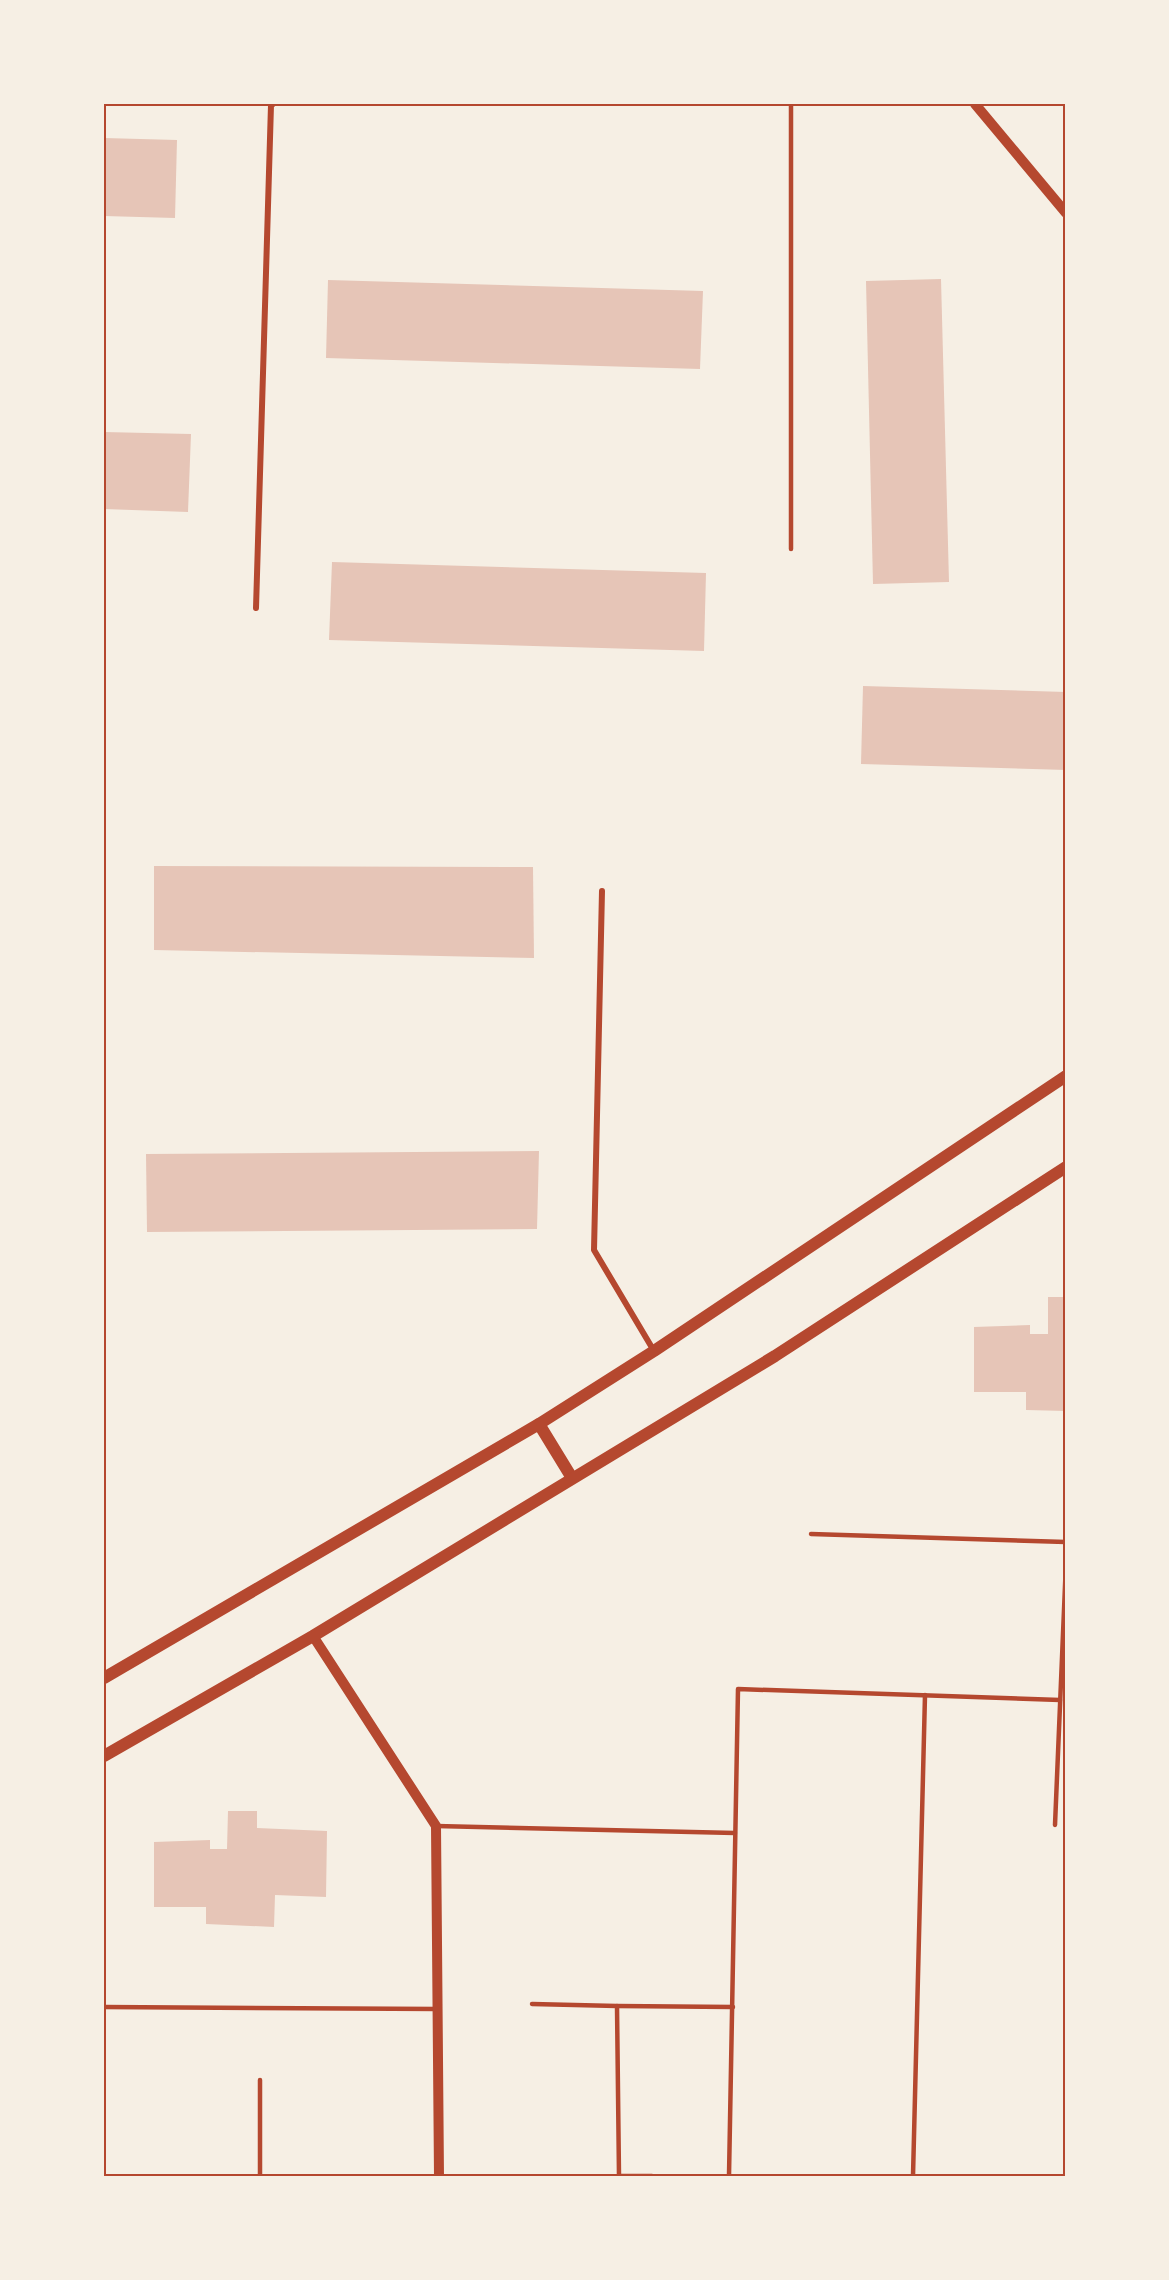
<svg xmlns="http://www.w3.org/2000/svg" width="1169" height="2280" font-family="'Playfair Display',serif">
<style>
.building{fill:#e6c5b7}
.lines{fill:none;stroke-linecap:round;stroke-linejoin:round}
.service{stroke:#b5482f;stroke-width:4.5}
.minor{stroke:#b5482f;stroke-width:6}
.tertiary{stroke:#b5482f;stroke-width:10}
.secondary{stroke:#b5482f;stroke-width:12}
.neatline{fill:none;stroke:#b5482f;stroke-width:2}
</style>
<rect width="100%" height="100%" fill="#f6efe4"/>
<!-- building -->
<g class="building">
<path d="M104,138l73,2 -2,78 -71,-2z"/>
<path d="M941,279l8,303 -76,2 -7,-303z"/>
<path d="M328,280l375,11 -3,78 -374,-11z"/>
<path d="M104,432l87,2 -3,78 -84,-3z"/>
<path d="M332,562l374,11 -2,78 -375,-11z"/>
<path d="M863,686l203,6v78l-205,-6z"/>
<path d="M154,866l379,1 1,91 -380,-8z"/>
<path d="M539,1151l-2,78 -390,3 -1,-78z"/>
<path d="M1048,1297h18v114l-40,-1v-18h-52v-65l56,-2v9h18z"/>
<path d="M228,1811h29v17l70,3 -1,66 -51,-2 -1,32 -68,-3v-17h-52v-65l56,-2v9h17z"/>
</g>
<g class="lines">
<!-- service -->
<g class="service">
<path d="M791,104v445"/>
<path d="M811,1534l255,8"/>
<path d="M1055,1825l11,-263"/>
<path d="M436,1826l299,7"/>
<path d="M532,2004l85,2 2,170"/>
<path d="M617,2006l116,1"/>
<path d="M104,2007l334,2"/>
<path d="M260,2080v96"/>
<path d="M619,2176h33"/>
<path d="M729,2176l9,-487 322,11"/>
<path d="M913,2176l12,-481"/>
</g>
<!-- minor -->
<g class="minor">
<path d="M256,608l15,-503 2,-1"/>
<path d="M602,891l-8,359 60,101"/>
</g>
<!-- tertiary -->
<g class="tertiary">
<path d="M975,104l91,109"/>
<path d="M313,1636l123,190 3,350"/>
</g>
<!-- secondary -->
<g class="secondary">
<path d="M539,1424l33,54"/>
<path d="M104,1678l435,-254 115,-73 412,-275"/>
<path d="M104,1756l209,-120 462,-280 291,-189"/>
</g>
</g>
<!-- border -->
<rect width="1169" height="2280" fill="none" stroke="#f6efe4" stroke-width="210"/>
<rect x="105" y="105" width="959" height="2070" class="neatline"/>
</svg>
